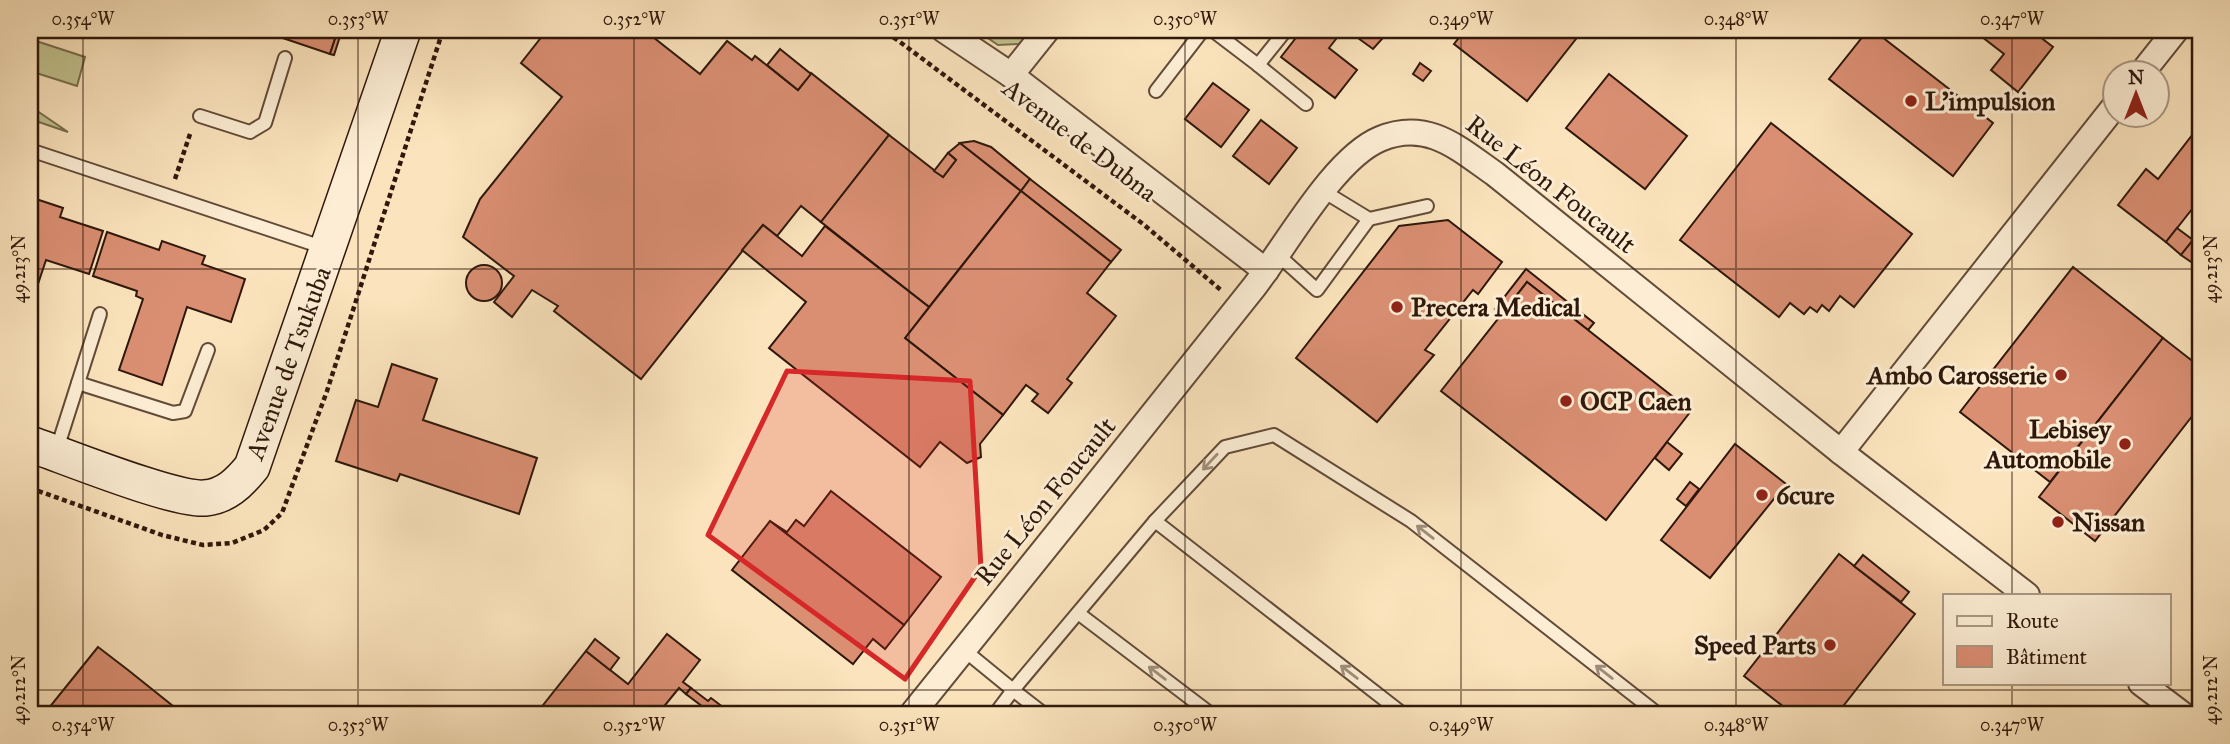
<svg xmlns="http://www.w3.org/2000/svg" width="2230" height="744" font-family="'IM FELL Great Primer',serif">
<style>
.green{fill:#c1c38f;stroke:#786e4d;stroke-width:2}
.building{fill:#da8f73;stroke:#2f180b;stroke-width:2}
.lines{fill:none;stroke-linecap:round;stroke-linejoin:round}
.lane-casing{stroke:#624b38;stroke-width:16}
.street-casing{stroke:#624b38;stroke-width:28}
.secondary-casing{stroke:#2f180b;stroke-width:38}
.path{stroke:#2f180b;stroke-width:4.5;stroke-dasharray:5 3.5;stroke-linecap:butt}
.lane{stroke:#fcedd4;stroke-width:12}
.street{stroke:#fcedd4;stroke-width:24}
.secondary{stroke:#fcedd4;stroke-width:35}
.oneway{stroke:#a08d7a}
.marked{fill:#d62828;fill-opacity:0.2;stroke:#d62828;stroke-width:5;stroke-linejoin:round}
.ticks{fill:none;stroke:#2f180b;stroke-width:2;stroke-opacity:0.45}
.poi-dot{fill:#8f2418;stroke:#fcedd4;stroke-width:2.5}
.labels{text-anchor:middle;dominant-baseline:central;stroke-width:6;stroke-linejoin:round;paint-order:stroke}
.poi-label{font-size:26px;font-weight:bold;fill:#2f180b;stroke:#fcedd4;text-anchor:start}
.street-label{font-size:26px;fill:#2f180b;stroke:#fcedd4}
.neatline{fill:none;stroke:#2f180b;stroke-width:2.5}
.ticks-label{font-size:18px;text-anchor:middle;fill:#2f180b}
</style>
<rect width="100%" height="100%" fill="#fbe4bd"/>
<filter id="stains"><feTurbulence type="fractalNoise" baseFrequency=".00286" numOctaves="4"/><feColorMatrix values="0 0 0 0 .2 0 0 0 0 .09 0 0 0 0 .02 0 0 0 .5 -.17"/></filter>
<radialGradient id="worn" r=".72"><stop offset=".6" stop-color="#630" stop-opacity="0"/><stop offset="1" stop-color="#630" stop-opacity=".3"/></radialGradient>
<!-- green -->
<g class="green">
<path d="M976,30h56l-13,14 -21,1z"/>
<path d="M30,39l55,18 -8,29 -47,-15z"/>
<path d="M30,106l38,26 -38,-13z"/>
</g>
<!-- building -->
<g class="building">
<path d="M269,30h69l-8,24 -62,-21z"/>
<path d="M338,30h4l-8,25 -4,-1z"/>
<path d="M547,30h97l56,44 27,-33 25,19 3,-4 43,34 13,-17 78,62 -68,87 -20,-16 -24,30 -14,-11 -122,154 -87,-68 4,-5 -26,-16 -20,27 -18,-15 20,-26 -51,-39 17,-38 82,-102 -41,-34z"/>
<path d="M1302,30h41l-14,18 28,22 -22,28 -54,-41z"/>
<path d="M1347,30h43l-17,19z"/>
<path d="M1465,30h118l-56,71 -73,-57z"/>
<path d="M1868,30h5l120,93 -40,53 -124,-97z"/>
<path d="M1973,30h58l22,17 -35,45 -27,-22 13,-16z"/>
<path d="M780,49l31,25 -13,16 -31,-25z"/>
<path d="M1420,63l11,8 -8,10 -10,-7z"/>
<path d="M1609,74l78,62 -42,53 -79,-61z"/>
<path d="M1213,83l36,27 -28,37 -36,-28z"/>
<path d="M1261,120l36,28 -28,36 -36,-28z"/>
<path d="M1771,123l141,111 -58,73 -14,-11 -11,15 -7,-6 -5,7 -7,-5 -6,7 -14,-11 -11,14 -99,-77z"/>
<path d="M2200,125v74l-34,43 -48,-37 28,-36 12,10z"/>
<path d="M889,135l54,42 13,-17 -8,-7 12,-10 61,48 -92,116 -108,-85z"/>
<path d="M974,141l17,6 39,32 -9,12 -61,-48z"/>
<path d="M948,153l8,7 -13,17 -9,-6z"/>
<path d="M1030,179l91,71 -10,12 -90,-71z"/>
<path d="M1021,191l90,71 -24,31 29,23 -49,63 5,4 -24,30 -16,-12 6,-7 -12,-9 -23,30 -98,-77z"/>
<path d="M30,197l33,11 -3,9 43,14 -14,43 -43,-14 -16,48z"/>
<path d="M1448,220l54,42 -24,32 -5,-4 -48,60 9,5 -57,67 -81,-64 103,-132z"/>
<path d="M763,225l39,31 23,-30 104,81 -24,31 98,77 -23,29 1,13 -14,6 -27,-21 -20,25 -151,-119 37,-46 -64,-52z"/>
<path d="M2177,228l16,12 -12,15 -15,-13z"/>
<path d="M107,232l52,18 3,-9 43,15 -3,8 43,15 -14,43 -44,-15 -25,78 -43,-15 24,-71 -7,-3 1,-5 -44,-15z"/>
<path d="M2193,240l7,6v10l-6,8 -13,-9z"/>
<circle cx="484" cy="283" r="18"/>
<path d="M2073,267l90,71 -113,144 -90,-70z"/>
<path d="M1526,269l68,54 -6,7 -61,-48 -25,32 -7,-5z"/>
<path d="M1527,282l164,129 -85,109 -165,-129z"/>
<path d="M2163,338l37,29v39l-105,135 -56,-44z"/>
<path d="M392,364l45,15 -14,41 114,38 -18,56 -119,-40 -3,7 -61,-20 20,-61 22,7z"/>
<path d="M1667,442l15,12 -13,16 -14,-12z"/>
<path d="M1735,444l51,40 -76,94 -49,-38z"/>
<path d="M1690,482l9,7 -13,17 -9,-7z"/>
<path d="M831,491l110,86 -37,48 -134,-104 17,11 9,-12 8,6z"/>
<path d="M770,521l134,104 -19,24 -12,-10 -20,25 -121,-94z"/>
<path d="M1839,554l76,60 -78,100h-44l-49,-38z"/>
<path d="M1863,555l46,37 -8,10 -47,-36z"/>
<path d="M667,634l33,26 -17,22 8,6 -5,6 -7,-6 -18,22 6,4h-131l50,-63 42,33z"/>
<path d="M595,639l24,19 -9,12 -24,-19z"/>
<path d="M98,647l30,23 55,44h-139z"/>
<path d="M691,688l17,13 3,-3 21,16h-34l5,-7 -17,-13z"/>
<path d="M30,704l13,10h-13z"/>
</g>
<g class="lines">
<defs>
<g id="lane">
<path d="M1212,30l46,35 28,-35"/>
<path d="M1258,65l48,39"/>
<path d="M1156,91l47,-61"/>
<path d="M200,116l50,16 15,-9 20,-65"/>
<path d="M30,150l295,98"/>
<path d="M1323,191l46,28 58,-13"/>
<path d="M1278,255l39,35 52,-71"/>
<path d="M78,383l95,30 12,-2 23,-61"/>
<path d="M56,452l44,-138"/>
<path d="M1155,521l248,193"/>
<path d="M1078,613l133,101"/>
<path d="M964,650l49,40 142,-169 70,-74 49,-12 137,86 247,193"/>
<path d="M995,714l18,-24 31,24"/>
</g>
<g id="street">
<path d="M944,30l67,45 255,196"/>
<path d="M2141,74l35,-44"/>
<path d="M1011,75l36,-45"/>
<path d="M1841,452l273,-345"/>
<path d="M2141,683l41,31"/>
<path d="M912,714c114,-142 229,-284 342,-427 32,-41 80,-129 126,-148 48,-20 79,10 115,35l346,278 186,143"/>
</g>
<path id="secondary" d="M30,444c35,12 145,57 175,54 21,-2 34,-15 47,-31l151,-437"/>
</defs>
<!-- lane casing -->
<use href="#lane" class="lane-casing"/>
<!-- street casing -->
<use href="#street" class="street-casing"/>
<!-- secondary casing -->
<use href="#secondary" class="secondary-casing"/>
<!-- path -->
<g class="path">
<path d="M878,30l18,9 247,185 79,67"/>
<path d="M175,179l16,-48"/>
<path d="M30,488l132,47 41,10 29,-2 32,-13 18,-17 45,-122 116,-361"/>
</g>
<!-- lane -->
<use href="#lane" class="lane"/>
<!-- street -->
<use href="#street" class="street"/>
<!-- secondary -->
<use href="#secondary" class="secondary"/>
</g>
<!-- one-way arrows -->
<defs><path id="oneway-shaft" d="M-6 0H5M1.5-3L5.5 0L1.5 3" fill="none" stroke-width="1.6" stroke-linecap="round" stroke-linejoin="round" transform="scale(1.75)"/></defs>
<g class="oneway">
<use href="#oneway-shaft" transform="translate(1210 462) rotate(133)"/>
<use href="#oneway-shaft" transform="translate(1425 532) rotate(-142)"/>
<use href="#oneway-shaft" transform="translate(1349 672) rotate(-142)"/>
<use href="#oneway-shaft" transform="translate(1604 672) rotate(-142)"/>
<use href="#oneway-shaft" transform="translate(1157 673) rotate(-143)"/>
</g>
<!-- marked area -->
<path class="marked" d="M787,371l183,10 11,187 -76,111 -197,-144z"/>
<!-- ticks -->
<path class="ticks" d="M83,30v684M358,30v684M634,30v684M909,30v684M1185,30v684M1461,30v684M1736,30v684M2012,30v565M30,269h2170M2012,683v31M30,690h2170"/>
<!-- markers -->
<g class="poi-dot">
<circle cx="1911" cy="101" r="7"/>
<circle cx="1397" cy="307" r="7"/>
<circle cx="2061" cy="375" r="7"/>
<circle cx="1566" cy="401" r="7"/>
<circle cx="2125" cy="444" r="7"/>
<circle cx="1762" cy="495" r="7"/>
<circle cx="2058" cy="522" r="7"/>
<circle cx="1830" cy="645" r="7"/>
</g>
<g class="labels">
<!-- poi labels -->
<g class="poi-label">
<text x="1925" y="101">L'impulsion</text>
<text x="1411" y="307">Precera Medical</text>
<text x="2047" y="375" text-anchor="end">Ambo Carosserie</text>
<text x="1580" y="401">OCP Caen</text>
<text x="2111" y="429" text-anchor="end">Lebisey<tspan x="2111" dy="30">Automobile</tspan></text>
<text x="1776" y="495">6cure</text>
<text x="2072" y="522">Nissan</text>
<text x="1816" y="645" text-anchor="end">Speed Parts</text>
</g>
<!-- street labels -->
<g class="street-label">
<text transform="translate(1080 140) rotate(37)">Avenue de Dubna</text>
<text transform="translate(1551 184) rotate(38)">Rue Léon Foucault</text>
<text transform="translate(288 363) rotate(-70)">Avenue de Tsukuba</text>
<text transform="translate(1045 501) rotate(-51)">Rue Léon Foucault</text>
</g>
</g>
<!-- margin -->
<rect width="2230" height="744" fill="none" stroke="#fbe4bd" stroke-width="77"/>
<!-- legend -->
<rect x="1943" y="594" width="228" height="91" fill="#fcedd4" stroke="#aa9884" stroke-width="2"/>
<rect x="1957" y="616" width="35" height="10" fill="#fcedd4" stroke="#aa9884" stroke-width="2"/>
<text x="2006" y="628" font-size="21" fill="#2f180b">Route</text>
<rect x="1957" y="646" width="35" height="21" fill="#da8f73" stroke="#aa9884" stroke-width="2"/>
<text x="2006" y="664" font-size="21" fill="#2f180b">Bâtiment</text>
<!-- north arrow -->
<g transform="translate(2136 94)"><circle r="33" fill="#fcedd4" stroke="#aa9884" stroke-width="2"/>
<path d="M0-5L12 26L0 18L-12 26Z" fill="#8f2418"/>
<text y="-10" font-size="19" font-weight="bold" text-anchor="middle" fill="#2f180b">N</text>
</g>
<rect x="38" y="38" width="2154" height="668" class="neatline"/>
<g class="ticks-label">
<text x="83" y="25">0.354°W</text>
<text x="358" y="25">0.353°W</text>
<text x="634" y="25">0.352°W</text>
<text x="909" y="25">0.351°W</text>
<text x="1185" y="25">0.350°W</text>
<text x="1461" y="25">0.349°W</text>
<text x="1736" y="25">0.348°W</text>
<text x="2012" y="25">0.347°W</text>
<text transform="translate(19 269) rotate(-90)" y="6">49.213°N</text>
<text transform="translate(2211 269) rotate(-90)" y="6">49.213°N</text>
<text transform="translate(19 690) rotate(-90)" y="6">49.212°N</text>
<text transform="translate(2211 690) rotate(-90)" y="6">49.212°N</text>
<text x="83" y="731">0.354°W</text>
<text x="358" y="731">0.353°W</text>
<text x="634" y="731">0.352°W</text>
<text x="909" y="731">0.351°W</text>
<text x="1185" y="731">0.350°W</text>
<text x="1461" y="731">0.349°W</text>
<text x="1736" y="731">0.348°W</text>
<text x="2012" y="731">0.347°W</text>
</g>
<rect width="100%" height="100%" filter="url(#stains)"/>
<rect width="100%" height="100%" fill="url(#worn)"/>
</svg>
